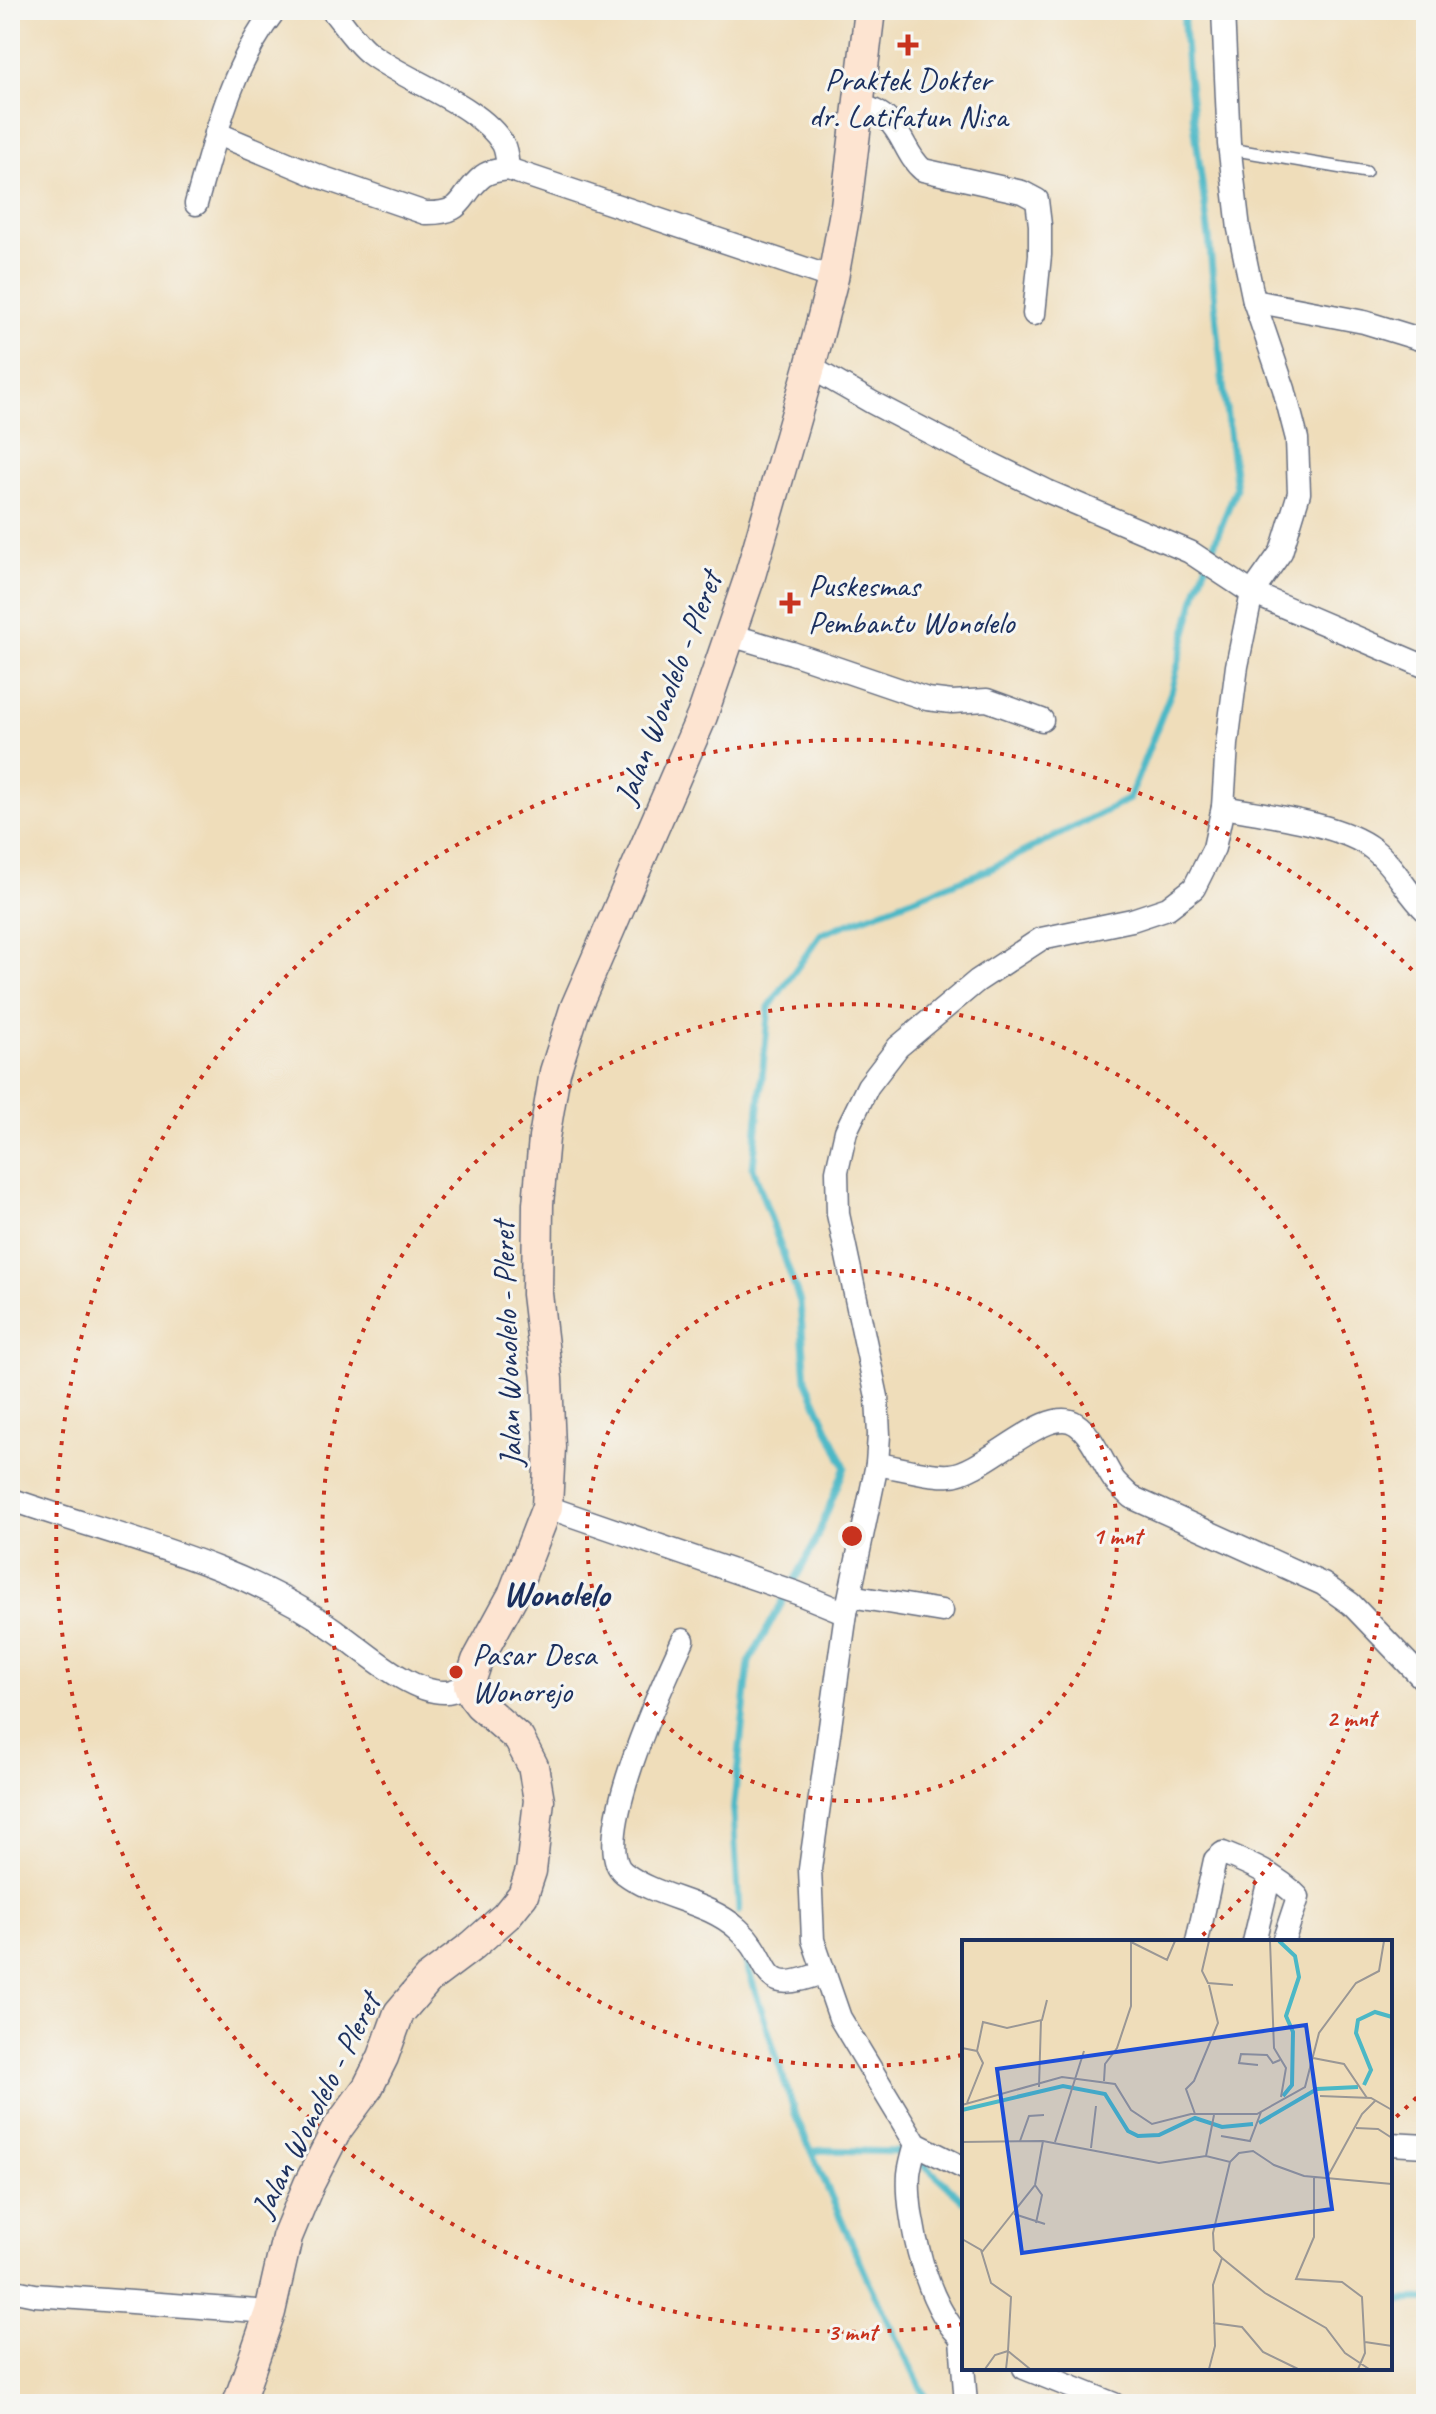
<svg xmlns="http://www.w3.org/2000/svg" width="1436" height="2414" font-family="Caveat,sans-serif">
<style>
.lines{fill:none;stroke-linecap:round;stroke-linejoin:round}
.stream{stroke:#4bb8c6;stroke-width:7}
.lane-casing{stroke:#656c7e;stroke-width:14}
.street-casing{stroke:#656c7e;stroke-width:25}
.secondary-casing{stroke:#656c7e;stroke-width:33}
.lane{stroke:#fff;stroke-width:11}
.street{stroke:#fff;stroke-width:22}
.secondary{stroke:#fde4d1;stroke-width:30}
.ring{fill:none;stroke:#c8321e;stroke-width:4;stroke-dasharray:4 8}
.poi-dot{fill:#c8321e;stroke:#f6f6f2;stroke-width:3}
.labels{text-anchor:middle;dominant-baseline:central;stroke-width:6;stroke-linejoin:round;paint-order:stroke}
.poi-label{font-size:32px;fill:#1b2f5e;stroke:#f6f6f2;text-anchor:start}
.street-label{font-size:32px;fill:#1b2f5e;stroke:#f6f6f2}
.quarter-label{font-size:36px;font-weight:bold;fill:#1b2f5e;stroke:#f6f6f2}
.inset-river{fill:none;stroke:#4bb8c6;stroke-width:4}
.inset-road{fill:none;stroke:#9a9795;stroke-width:2}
.view{fill:#1d4ed8;fill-opacity:0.15;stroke:#1d4ed8;stroke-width:4}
.inset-edge{fill:none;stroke:#1b2f5e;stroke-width:4}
.centre{fill:#c8321e;stroke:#f6f6f2;stroke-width:4}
.ring-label{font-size:24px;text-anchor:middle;font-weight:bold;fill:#c8321e;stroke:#f6f6f2;stroke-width:6;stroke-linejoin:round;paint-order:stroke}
</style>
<rect width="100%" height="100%" fill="#f6f6f2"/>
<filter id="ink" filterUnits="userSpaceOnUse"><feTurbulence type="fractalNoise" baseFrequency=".0125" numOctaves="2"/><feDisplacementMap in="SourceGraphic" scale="16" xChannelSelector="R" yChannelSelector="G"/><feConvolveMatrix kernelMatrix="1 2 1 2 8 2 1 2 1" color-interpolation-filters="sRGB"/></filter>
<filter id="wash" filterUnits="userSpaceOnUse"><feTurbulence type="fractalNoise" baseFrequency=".006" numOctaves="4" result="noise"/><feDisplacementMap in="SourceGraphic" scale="32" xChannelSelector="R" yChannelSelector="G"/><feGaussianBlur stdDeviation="1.8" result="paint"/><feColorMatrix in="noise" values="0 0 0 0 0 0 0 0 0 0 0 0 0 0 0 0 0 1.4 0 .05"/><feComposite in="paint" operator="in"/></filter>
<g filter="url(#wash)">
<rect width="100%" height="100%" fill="#efddba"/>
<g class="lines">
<!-- stream -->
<g class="stream">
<path d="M739,1911l-6,-98 16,-151 64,-115 32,-80 -39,-87 -6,-78 -47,-134 16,-161 52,-73 167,-64 141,-71 42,-107 27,-106 38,-98 -14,-111 -13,-139 -22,-170 -4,-58"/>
<path d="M741,1947l55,170 73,165 60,122"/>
<path d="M812,2152l10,-2 77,2"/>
<path d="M919,2160l45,41"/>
<path d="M1390,2297l7,3 29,-1"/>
</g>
</g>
</g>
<g filter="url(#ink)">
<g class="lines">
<defs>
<path id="lane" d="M1230,149l136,23"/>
<g id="street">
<path d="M332,10c12,14 23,32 37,43 36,28 112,52 134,91 4,8 4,16 5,25"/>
<path d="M859,104c10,4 21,8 29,16 15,14 19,37 35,50l99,22 15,8 3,25v30l-6,59"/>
<path d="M216,133l102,43 107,37c42,1 32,-16 58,-37 7,-5 16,-6 25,-7l325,109"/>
<path d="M196,204c19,-67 35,-138 79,-194"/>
<path d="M1254,301l110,21 62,19"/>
<path d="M810,367l63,36 98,51 76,37 143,61 62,41 174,74"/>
<path d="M730,635l62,18 135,46 25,3 35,-2 55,20"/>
<path d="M1223,807c42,8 117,16 150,42 22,17 33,43 53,62"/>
<path d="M877,1464c20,3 54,13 73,11 35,-2 97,-72 126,-51 16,10 27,40 38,56 5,6 12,12 17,17l192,87 28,20 75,78"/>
<path d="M10,1499c110,39 230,63 326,132 28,19 74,63 110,61 7,0 16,-5 23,-7"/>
<path d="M547,1507l250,86 49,20"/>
<path d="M850,1596l92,15"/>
<path d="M683,1640c-17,37 -96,205 -59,233 34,26 82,27 114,56 39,34 16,71 86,43"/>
<path d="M1197,1942l18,-82 8,-7c27,11 55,23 75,44l-15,45"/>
<path d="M1254,1942l16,-67"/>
<path d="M916,2144c-3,10 -6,20 -7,30 -3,45 19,137 55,166"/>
<path d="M1390,2144l36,2"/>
<path d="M964,2168l-48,-24 -76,-126 -27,-78 -3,-71 36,-256 31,-149 2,-29 -2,-38 -39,-183 -1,-43 9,-40 22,-45 30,-39 79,-66 64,-42 91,-19 36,-12 26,-20 20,-40 9,-41 4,-63 10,-78 15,-73 29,-41 18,-59 -2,-54 -13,-50 -30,-88 -15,-72 -10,-85 -6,-134"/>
<path d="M10,2290l25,5 235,17"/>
<path d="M961,2339l5,65"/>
<path d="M1024,2368l90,36"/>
</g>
<path id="secondary" d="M238,2404l32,-92 17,-75 22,-53 28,-55 31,-42 15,-30 16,-44 29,-34 44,-33 34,-30 17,-21 8,-24 8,-71 -6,-34 -14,-27 -39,-34 -7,-9 -4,-11 8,-24 36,-66 34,-88 3,-60 -3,-68 -10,-85 1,-90 6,-66 11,-66 20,-63 127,-293 47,-137 61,-212 23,-89 13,-72 24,-196"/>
</defs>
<!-- lane casing -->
<use href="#lane" class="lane-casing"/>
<!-- street casing -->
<use href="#street" class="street-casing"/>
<!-- secondary casing -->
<use href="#secondary" class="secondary-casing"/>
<!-- lane -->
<use href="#lane" class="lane"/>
<!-- street -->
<use href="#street" class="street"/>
<!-- secondary -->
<use href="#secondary" class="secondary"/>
</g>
</g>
<!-- distance rings -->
<g class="ring">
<circle cx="852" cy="1536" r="265"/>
<path d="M962 2055A531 531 0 1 1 1197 1940"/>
<path d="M1425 2089A796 796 0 0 1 1395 2118M963 2324A796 796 0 1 1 1425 983"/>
</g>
<!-- markers -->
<g class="poi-dot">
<path d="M904 33h8v8h8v8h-8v8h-8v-8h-8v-8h8z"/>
<path d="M786 591h8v8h8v8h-8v8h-8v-8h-8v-8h8z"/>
<circle cx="456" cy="1672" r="8"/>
</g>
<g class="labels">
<!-- poi labels -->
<g class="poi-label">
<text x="908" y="79" text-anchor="middle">Praktek Dokter<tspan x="908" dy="37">dr. Latifatun Nisa</tspan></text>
<text x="808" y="585">Puskesmas<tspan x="808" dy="37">Pembantu Wonolelo</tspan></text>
<text x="472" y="1654">Pasar Desa<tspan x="472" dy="37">Wonorejo</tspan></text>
</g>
<!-- street labels -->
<g class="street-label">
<text transform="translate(668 688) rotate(-69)">Jalan Wonolelo - Pleret</text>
<text transform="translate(507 1344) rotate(-92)">Jalan Wonolelo - Pleret</text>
<text transform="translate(316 2105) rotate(-63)">Jalan Wonolelo - Pleret</text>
</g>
<!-- quarter labels -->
<g class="quarter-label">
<text x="556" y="1594">Wonolelo</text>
</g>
</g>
<!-- overview -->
<g transform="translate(962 1940)">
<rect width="430" height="430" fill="#efddba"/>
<path class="inset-river" d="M317,1l16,15 4,21 -13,39 7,16 -1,53 -9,11M402,145l7,-15 -15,-37 2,-13 17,-8 17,5M0,170l101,-24 42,8 23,37 10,5 21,-1 36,-17 27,9 31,-3M297,183l58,-34 41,-2"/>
<path class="inset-road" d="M247,1l-7,30 6,12 25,2M308,1l4,107 12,20 -5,29M169,2l36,18 8,-19M0,108l15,3 6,12 -16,40M15,111l6,-29 24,6 35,-8 5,-20M351,118l31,6 23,34M296,125l-19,-2 2,-9 26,1 6,8 7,-3M142,141l1,-17 12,-16 14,-42v-65M77,147l2,-67M358,156l51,2 21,12M0,165l100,-28 53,7 16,26 21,14 39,-10h66l48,-27 14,-54 37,-50 23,-12 5,-30M233,174l-9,-25 8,-8 24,-58 -9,-38M394,188l22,1 14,9M259,196l29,5 11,-29M58,201l9,-25 15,-1M0,202l81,-1 116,22 47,-7 24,6 9,-9 14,-2 21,14 30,11 88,8M93,202l29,-91M129,208l5,-42M244,216l8,-41M352,237v60l-18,42 46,3 20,15 3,56 -7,16M365,238l35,-64 13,-13M73,245l7,10 -6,28M52,274l31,10M0,299l19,11 10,33 20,14 -3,54 22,18M20,312l53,-67 8,-44M260,318l43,35 61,35 19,25 24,16M251,383l29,4 21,25 35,17M403,402l27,4M23,429l10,-14 13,-4 -2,18M247,429l6,-23 -2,-61 9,-27 -8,-8 -1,-17 17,-71"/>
<path class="view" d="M344,85l26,184 -310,44 -25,-184z"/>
<rect width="430" height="430" class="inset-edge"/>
</g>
<circle cx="852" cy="1536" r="12" class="centre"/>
<g class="ring-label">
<text x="1117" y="1544">1 mnt</text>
<text x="1351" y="1726">2 mnt</text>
<text x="852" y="2340">3 mnt</text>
</g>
<!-- margin -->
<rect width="1436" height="2414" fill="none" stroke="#f6f6f2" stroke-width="40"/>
</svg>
